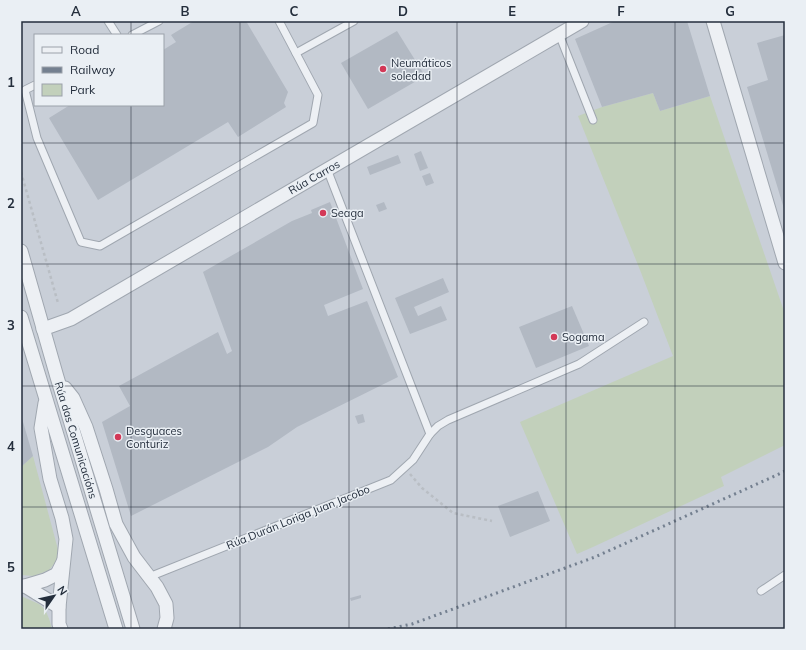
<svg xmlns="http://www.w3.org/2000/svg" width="806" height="650" font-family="Mulish,sans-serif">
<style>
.built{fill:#c9cfd8;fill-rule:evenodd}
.green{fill:#c2d0bb}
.building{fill:#b2b9c3}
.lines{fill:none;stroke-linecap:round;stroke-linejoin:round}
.lane-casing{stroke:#a0a7b0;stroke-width:9}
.street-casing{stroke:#a0a7b0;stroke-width:15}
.path{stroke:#b9bec4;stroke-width:2.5;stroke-dasharray:3 3;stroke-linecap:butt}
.lane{stroke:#edf0f4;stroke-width:7}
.street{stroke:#edf0f4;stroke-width:13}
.rail{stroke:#748090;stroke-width:3;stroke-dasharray:2 4;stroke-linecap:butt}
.grid{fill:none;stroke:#242e3c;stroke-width:1;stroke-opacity:0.55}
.poi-dot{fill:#d33857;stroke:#eaeff4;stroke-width:1.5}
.labels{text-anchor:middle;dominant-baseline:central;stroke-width:3;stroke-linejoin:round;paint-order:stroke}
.poi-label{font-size:11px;fill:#242e3c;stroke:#eaeff4;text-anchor:start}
.street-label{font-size:11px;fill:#242e3c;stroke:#eaeff4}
.neatline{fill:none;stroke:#242e3c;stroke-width:1.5}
.grid-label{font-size:13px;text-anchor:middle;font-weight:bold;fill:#242e3c}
</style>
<rect width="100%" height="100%" fill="#dbe0e6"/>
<!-- built -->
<path class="built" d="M21,21h764v608h-764zM35,35h128v70h-128z"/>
<!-- green -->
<g class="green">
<path d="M653,93l7,18 50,-15 75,218v131l-64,32 3,9 -131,61 -16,7 -57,-132 153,-66 -33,-86 -62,-154 24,-9z"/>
<path d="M33,456l27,101 -11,13 -15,6 -13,-1v-108z"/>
<path d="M21,596c6,3 12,5 18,8 8,5 11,17 13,25h-31z"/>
</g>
<!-- building -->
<g class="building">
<path d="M194,21h52l42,71 -4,11 2,4 -48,30 -10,-15 -130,78 -49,-82 21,-13h93v-55l13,-8 -5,-7z"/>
<path d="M615,21h72l23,75 -50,15 -7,-18 -51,14 -27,-68z"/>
<path d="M397,31l28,45 -57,33 -27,-46z"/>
<path d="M785,35v177l-38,-125 21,-7 -11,-37z"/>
<path d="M421,151l7,17 -8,3 -6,-17z"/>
<path d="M398,155l3,8 -31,12 -3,-8z"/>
<path d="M430,173l4,10 -8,3 -4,-10z"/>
<path d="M330,202l33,87 -39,16 4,11 39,-15 31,76 -101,50 -29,20 -137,69 -29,-94 28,-16 -11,-20 99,-54 9,22 5,-3 -29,-79 89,-51 20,-8 -1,-3z"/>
<path d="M384,202l3,7 -8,3 -3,-7z"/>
<path d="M443,278l6,14 -35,15 4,9 23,-10 6,14 -37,14 -15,-36z"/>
<path d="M572,306l17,40 -53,22 -17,-41z"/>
<path d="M363,414l2,8 -7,2 -3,-8z"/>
<path d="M21,415l12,41 -12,11z"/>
<path d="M538,491l12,30 -40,16 -12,-31z"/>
<path d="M361,595v3l-10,3 -1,-3z"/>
</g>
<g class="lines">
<defs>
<g id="lane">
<path d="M108,21l9,14"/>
<path d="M559,34l34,86"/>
<path d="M132,35l27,-14"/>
<path d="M296,53l58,-32"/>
<path d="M35,85l-10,5 12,48 44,104 19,4 213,-123 5,-28 -39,-74"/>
<path d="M327,169l103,265"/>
<path d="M149,577l242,-97 22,-20 17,-26 8,-8 10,-6 131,-56 65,-42"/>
<path d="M761,591l24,-16"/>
</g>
<g id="street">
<path d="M713,21l72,242"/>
<path d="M21,251l36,126 76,252"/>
<path d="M21,317l95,312"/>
<path d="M43,329l28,-10 511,-298"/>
<path d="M65,388l8,10 13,29 20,62 10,35 18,33 23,30 9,17 1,14 -3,11"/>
<path d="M45,403l-4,25 9,51 12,39 4,21 -7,68v17l2,5"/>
<path d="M21,586h4l20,-6 12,-6 6,-12"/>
<path d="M25,586l34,21"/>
</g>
</defs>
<!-- lane casing -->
<use href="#lane" class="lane-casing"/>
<!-- street casing -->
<use href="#street" class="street-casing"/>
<!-- path -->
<g class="path">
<path d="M21,172l37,131"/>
<path d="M410,474l12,14 31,25 39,8"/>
</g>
<!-- lane -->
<use href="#lane" class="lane"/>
<!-- street -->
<use href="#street" class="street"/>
<!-- rail -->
<path class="rail" d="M388,629l24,-5 183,-67 182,-82 8,-4"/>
</g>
<!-- grid -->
<path class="grid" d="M131,21v14M240,21v608M349,21v608M457,21v608M566,21v608M675,21v608M131,105v524M21,143h764M21,264h764M21,386h764M21,507h764"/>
<!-- markers -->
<g class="poi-dot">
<circle cx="383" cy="69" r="4"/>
<circle cx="323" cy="213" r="4"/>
<circle cx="554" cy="337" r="4"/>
<circle cx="118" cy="437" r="4"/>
</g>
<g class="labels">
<!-- poi labels -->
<g class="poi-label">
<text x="391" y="63">Neumáticos<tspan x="391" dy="13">soledad</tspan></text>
<text x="331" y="213">Seaga</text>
<text x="562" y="337">Sogama</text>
<text x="126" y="431">Desguaces<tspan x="126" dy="13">Conturiz</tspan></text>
</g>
<!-- street labels -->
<g class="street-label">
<text transform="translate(314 177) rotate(-30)">Rúa Carros</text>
<text transform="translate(76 440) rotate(73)">Rúa das Comunicacións</text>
<text transform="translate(298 517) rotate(-22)">Rúa Durán Loriga Juan Jacobo</text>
</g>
</g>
<!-- border -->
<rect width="806" height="650" fill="none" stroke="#eaeff4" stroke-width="44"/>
<!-- legend -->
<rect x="34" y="34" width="130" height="72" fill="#eaeff4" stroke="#9ba2aa"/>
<rect x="42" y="47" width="20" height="6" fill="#edf0f4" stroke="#9ba2aa"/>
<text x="70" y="54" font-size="12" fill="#242e3c">Road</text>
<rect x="42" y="67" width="20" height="6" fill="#748090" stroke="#9ba2aa"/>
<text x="70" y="74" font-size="12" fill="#242e3c">Railway</text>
<rect x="42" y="84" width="20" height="12" fill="#c2d0bb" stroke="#9ba2aa"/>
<text x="70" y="94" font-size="12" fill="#242e3c">Park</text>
<!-- north arrow -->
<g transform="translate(54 596) rotate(56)" stroke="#eaeff4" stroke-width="3" paint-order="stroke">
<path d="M0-3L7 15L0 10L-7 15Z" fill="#242e3c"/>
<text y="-6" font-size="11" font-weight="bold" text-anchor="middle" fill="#242e3c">N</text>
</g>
<rect x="22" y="22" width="762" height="606" class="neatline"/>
<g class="grid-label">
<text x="76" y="16">A</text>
<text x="185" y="16">B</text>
<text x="294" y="16">C</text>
<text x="403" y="16">D</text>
<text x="512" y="16">E</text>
<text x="621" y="16">F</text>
<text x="730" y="16">G</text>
<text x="11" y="87">1</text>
<text x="11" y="208">2</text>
<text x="11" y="330">3</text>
<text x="11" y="451">4</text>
<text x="11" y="572">5</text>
</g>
</svg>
